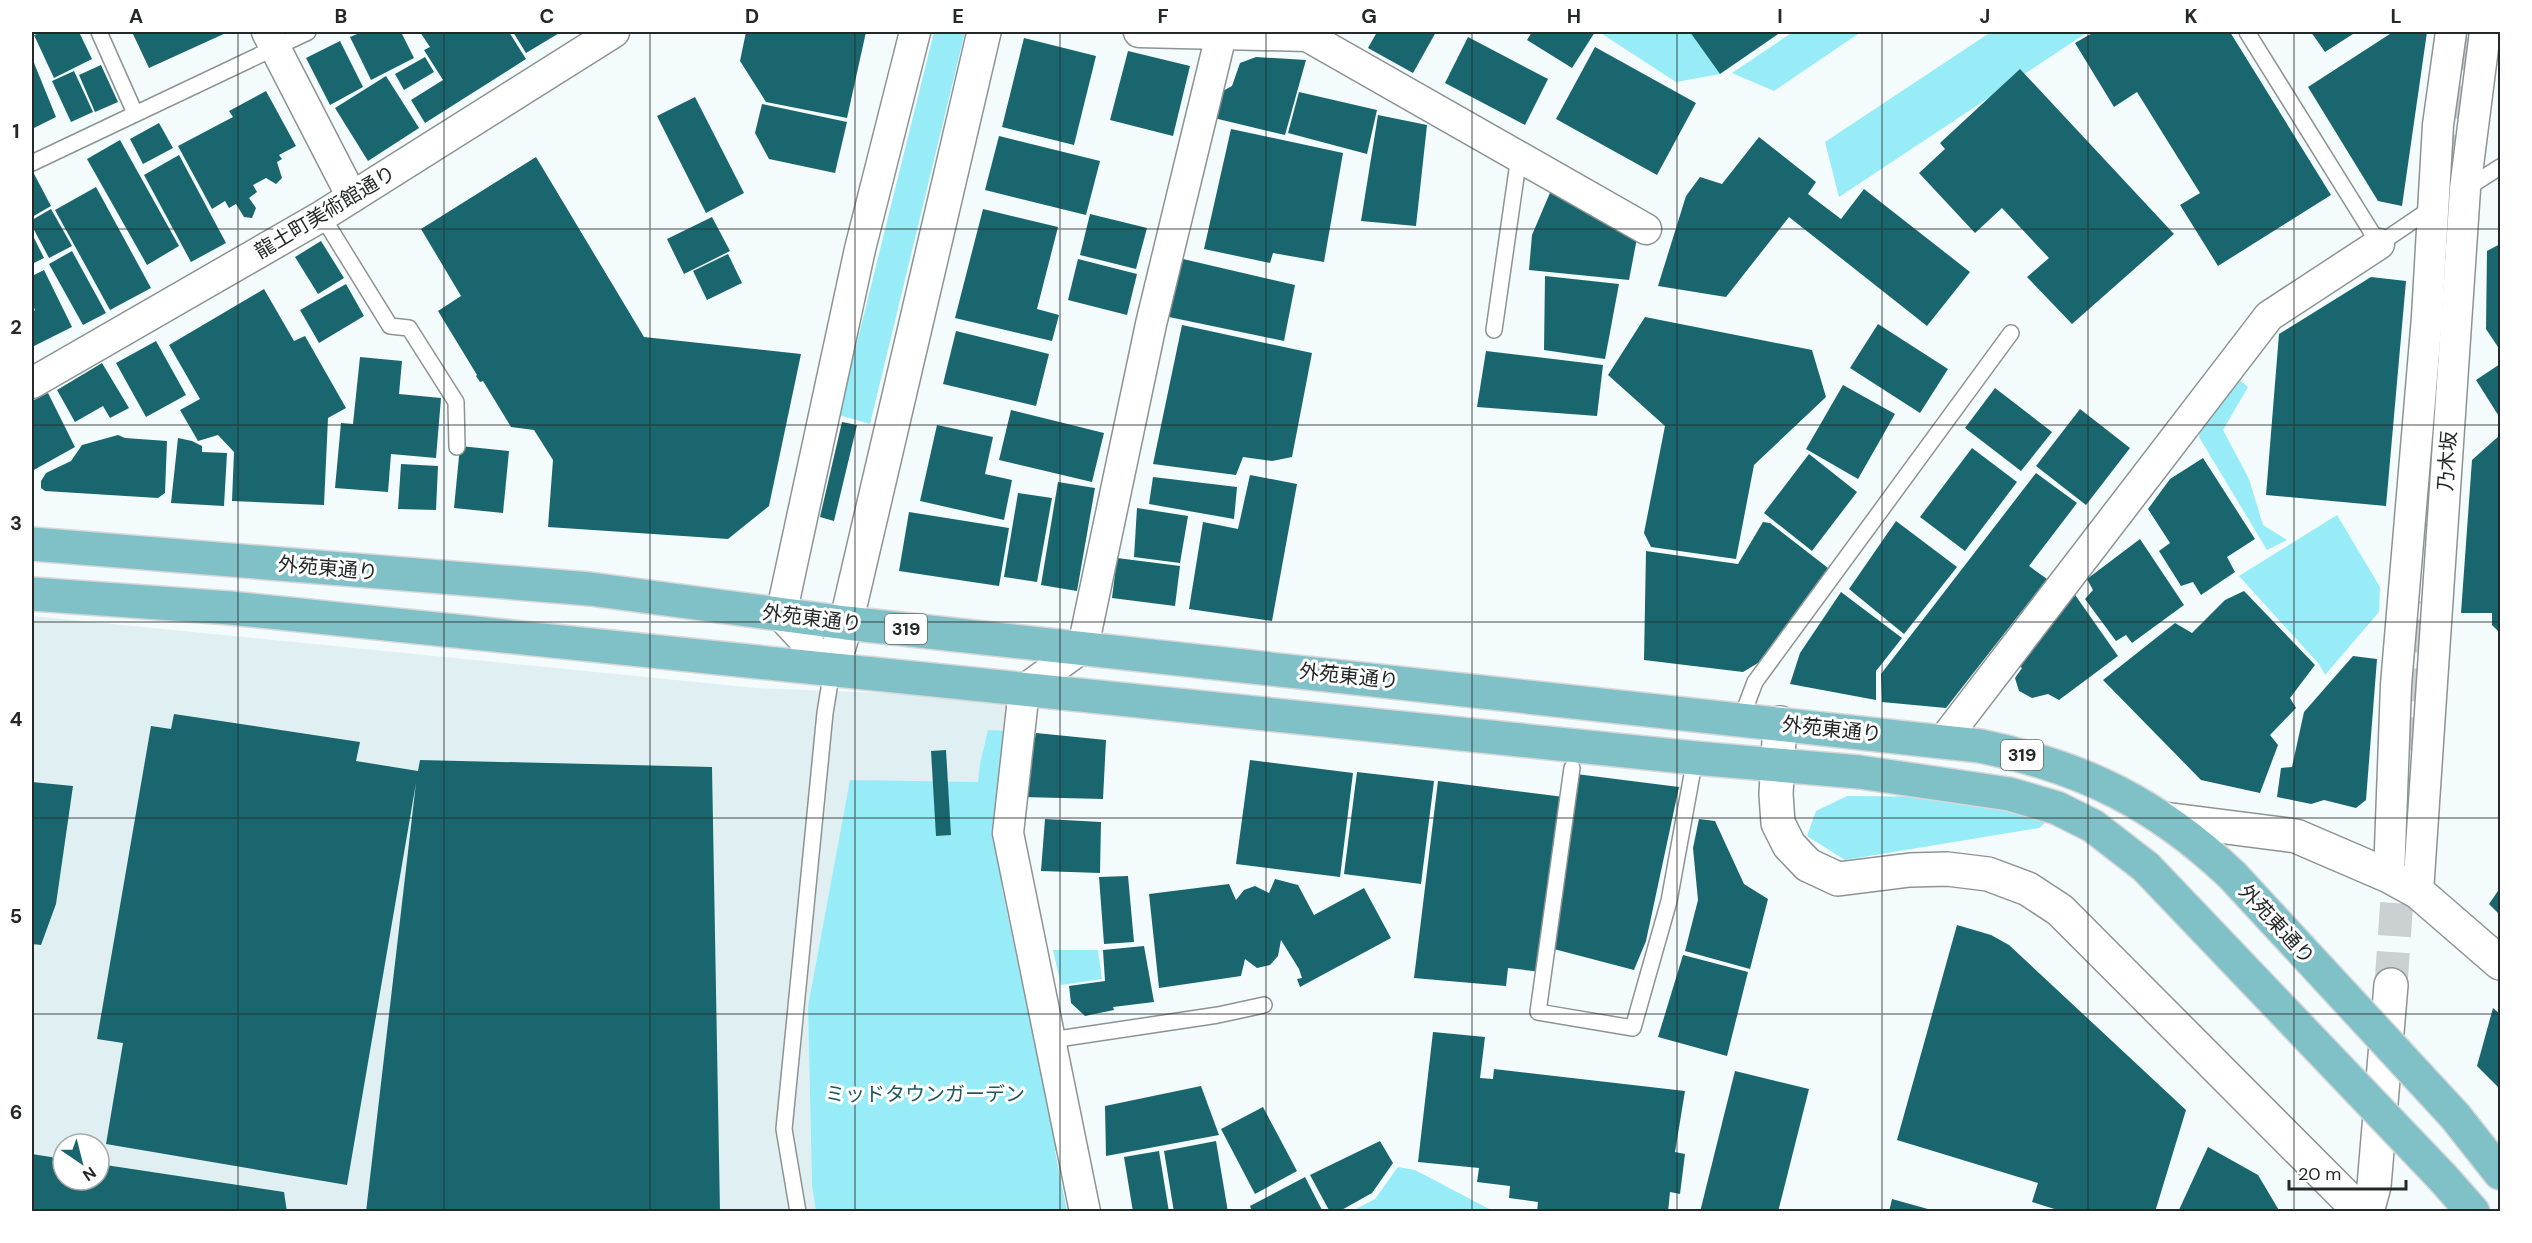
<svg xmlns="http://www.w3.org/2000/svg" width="2532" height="1243" font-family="'DM Sans','Noto Sans JP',sans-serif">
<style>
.built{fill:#e0f0f2;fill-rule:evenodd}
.green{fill:#97ecf7}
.building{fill:#19666f}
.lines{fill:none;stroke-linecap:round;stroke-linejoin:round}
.secondary-tunnel{stroke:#cbd1d2;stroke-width:33;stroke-dasharray:33 16;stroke-linecap:butt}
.service-casing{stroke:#8d9394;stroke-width:18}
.minor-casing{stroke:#8d9394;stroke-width:33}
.tertiary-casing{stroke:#8d9394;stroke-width:36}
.secondary-casing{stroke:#8d9394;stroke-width:36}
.primary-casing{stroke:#d8d8d8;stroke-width:36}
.service{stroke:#fff;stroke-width:15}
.minor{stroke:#fff;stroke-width:30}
.tertiary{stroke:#fff;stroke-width:33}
.secondary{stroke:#fff;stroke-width:33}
.primary{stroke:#80c1c8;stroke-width:33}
.primary-bridge-casing{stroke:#d8d8d8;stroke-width:36;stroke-linecap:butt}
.primary-bridge{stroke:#80c1c8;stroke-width:33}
.grid{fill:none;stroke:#252828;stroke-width:1.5;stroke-opacity:0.55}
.labels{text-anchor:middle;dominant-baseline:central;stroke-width:6;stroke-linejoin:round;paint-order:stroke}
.shield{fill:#fff;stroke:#666868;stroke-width:1.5}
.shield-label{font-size:18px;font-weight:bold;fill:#252828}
.street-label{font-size:20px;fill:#252828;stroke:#fff}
.park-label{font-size:20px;fill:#1e585f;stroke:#fff}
.neatline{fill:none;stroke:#252828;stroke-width:2}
.grid-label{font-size:20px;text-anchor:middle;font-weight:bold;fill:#252828}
</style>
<rect width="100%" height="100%" fill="#f4fbfc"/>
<!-- built -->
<path class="built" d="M32,616l724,72 154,6 94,8 5,3 7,15 -36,44 -1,18 -129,-1 -42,225 4,180 4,25h-784zM63,1144h36v36h-36z"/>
<!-- green -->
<g class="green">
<path d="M934,32h31l-95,392 -31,-9z"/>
<path d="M1599,32h135l-14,42 -44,8z"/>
<path d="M1793,32h68l-87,59 -42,-18z"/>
<path d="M1991,32h97l-249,165 -14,-55z"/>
<path d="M2236,377l12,10 -25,43 26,49 14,46 24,15 -20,10 -68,-113 3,-21z"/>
<path d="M2337,515l43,72 -1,25 -54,63 -6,-11 -80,-88z"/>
<path d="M988,730l26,1 -12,157 46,220 12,-3 4,46h-9l12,60 -251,1 -4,-26 -4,-180 42,-226 128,2 2,-18z"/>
<path d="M1847,796l111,1 92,22 -11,9 -194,32 -38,-24 9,-25z"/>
<path d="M1053,950h45l4,29 -41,6z"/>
<path d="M1398,1167l17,3 78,41h-141l23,-12z"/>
</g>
<!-- building -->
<g class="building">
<path d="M43,32h36l13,27 -38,19 -20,-43z"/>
<path d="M132,32h96l-79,36z"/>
<path d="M362,32h39l13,26 -43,22 -21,-43z"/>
<path d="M420,32h89l17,27 -101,64 -14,-23 32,-20 -19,-30 6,-3z"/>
<path d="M513,32h48l-35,21z"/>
<path d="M746,32h120l-19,86 -81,-16 -26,-41z"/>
<path d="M1377,32h59l-23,41 -45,-25z"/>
<path d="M1532,32h63l-23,36 -45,-28z"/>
<path d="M1690,32h91l-61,42z"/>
<path d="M2094,32h136l101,163 -113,71 -38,-61 20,-12 -63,-101 -23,15 -39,-64z"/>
<path d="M2311,32h45l-31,20z"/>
<path d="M2393,32h34l-25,174 -24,-5 -70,-114z"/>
<path d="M1468,37l80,42 -23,46 -80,-42z"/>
<path d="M1024,38l72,18 -22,89 -72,-18z"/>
<path d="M340,41l23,46 -33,18 -24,-47z"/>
<path d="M1595,47l101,56 -39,72 -101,-56z"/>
<path d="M1128,51l62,15 -17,70 -63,-16z"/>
<path d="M425,57l9,15 -30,18 -9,-16z"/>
<path d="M1256,57l50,3 -21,75 -71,-17 7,-26 11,-6 8,-23z"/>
<path d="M32,58l24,59 -24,12z"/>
<path d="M101,65l17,37 -23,10 -16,-37z"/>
<path d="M2020,69l154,165 -102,90 -45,-47 22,-19 -47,-50 -27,25 -56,-60 26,-24 -5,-6z"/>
<path d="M74,71l19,41 -22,10 -19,-41z"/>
<path d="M386,76l33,52 -51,33 -33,-53z"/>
<path d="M266,91l30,55 -17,9 3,4 -5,3 5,16 -6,6 -10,-6 -13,7 4,7 -8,6 7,10 -4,10 -8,-1 -8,-13 -7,4 -4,-7 -13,8 -34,-63 55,-29 -4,-6z"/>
<path d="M1299,92l78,18 -10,44 -79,-21z"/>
<path d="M695,97l49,96 -38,20 -49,-97z"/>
<path d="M762,104l85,18 -12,51 -66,-14 -14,-26z"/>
<path d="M1378,115l49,10 -11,101 -55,-5z"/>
<path d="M159,123l14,25 -30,16 -13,-25z"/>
<path d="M1231,129l112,24 -19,109 -51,-9 -3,10 -66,-14z"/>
<path d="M999,136l101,25 -14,54 -101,-25z"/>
<path d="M1759,137l57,45 -8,12 33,25 23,-30 106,83 -43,54 -138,-109 -63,80 -68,-11 28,-90 14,-19 22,7z"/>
<path d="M120,140l59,106 -32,19 -60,-106z"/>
<path d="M179,155l47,88 -35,19 -47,-87z"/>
<path d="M536,157l108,180 157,17 -32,152 -41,33 -180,-12 5,-67 -19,-30 -23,-3 -28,-46 -3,1 -4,-6 1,-1 -39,-64 23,-15 -40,-67z"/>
<path d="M32,170l19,36 -19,11z"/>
<path d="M96,187l55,101 -41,22 -55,-100z"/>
<path d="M1552,188l85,50 -8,42 -100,-10 3,-35z"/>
<path d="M51,209l21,37 -23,12 -17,-32v-6z"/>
<path d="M983,209l75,18 -21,82 22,6 -7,26 -97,-23z"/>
<path d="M1090,214l57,14 -11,41 -56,-14z"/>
<path d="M712,217l18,34 -46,23 -17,-35z"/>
<path d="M32,234l12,24 -12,6z"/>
<path d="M321,241l23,37 -26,16 -23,-37z"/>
<path d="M2500,244v106l-14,-21 1,-78z"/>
<path d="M72,251l34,62 -23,12 -34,-61z"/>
<path d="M728,254l14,29 -35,17 -14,-29z"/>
<path d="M1078,259l59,15 -10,41 -59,-15z"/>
<path d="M1183,259l112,26 -11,56 -115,-24z"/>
<path d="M44,270l28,57 -40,20v-35l3,-2 -3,-7v-27z"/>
<path d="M1545,276l74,8 -14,75 -61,-9z"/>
<path d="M2371,277l35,4 -20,225 -120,-11 13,-161z"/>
<path d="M346,284l18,32 -45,27 -19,-33z"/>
<path d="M264,289l30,52 11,-5 41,72 -18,10 -4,87 -92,-4 2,-49 -16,-17 -20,6 -18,-31 20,-11 -31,-54z"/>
<path d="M1645,317l167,33 14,47 -72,68 -18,94 -85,-12 -7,-14 21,-107 -57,-51z"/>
<path d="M1878,324l70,45 -28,44 -70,-45z"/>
<path d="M1182,325l130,28 -20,104 -20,4 -29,-4 -7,18 -83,-11z"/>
<path d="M956,331l93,23 -13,52 -93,-22z"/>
<path d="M156,341l30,54 -40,22 -30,-54z"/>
<path d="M1486,351l117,14 -6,51 -120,-9z"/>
<path d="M360,357l42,4 -3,33 42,4 -5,60 -45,-4 -3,38 -53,-4 6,-65 12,1z"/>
<path d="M102,363l27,45 -19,10 -7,-12 -28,16 -18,-32z"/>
<path d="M2500,364v54l-24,-38z"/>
<path d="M1843,385l52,29 -37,65 -52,-30z"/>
<path d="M1995,388l57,44 -31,39 -56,-43z"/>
<path d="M48,393l27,54 -43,24v-70z"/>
<path d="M2080,409l50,39 -44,57 -50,-39z"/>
<path d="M1011,410l93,23 -12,49 -93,-22z"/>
<path d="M842,422l15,3 -23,96 -14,-4z"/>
<path d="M937,425l56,12 -8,37 27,6 -8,40 -84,-19z"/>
<path d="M118,435l7,3 42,3 -2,52 -7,5 -113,-7 -4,-3v-7l5,-8 25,-12 11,-16z"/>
<path d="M2500,435v198l-8,-8v-12h-31l11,-153z"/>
<path d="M178,438l14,3 10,5v6l25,1 -3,53 -53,-3z"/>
<path d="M460,446l49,5 -6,62 -49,-5z"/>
<path d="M1972,448l45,34 -52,69 -45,-34z"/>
<path d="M1809,454l48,38 -45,59 -48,-38z"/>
<path d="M2203,458l52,81 -28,18 8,15 -34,23 -8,-13 -12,4 -22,-35 11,-8 -22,-34 22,-30z"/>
<path d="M401,464l37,2 -2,44 -38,-1z"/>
<path d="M2036,473l41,30 -48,63 18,13 -101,129 -64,-6 -1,-28z"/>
<path d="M1250,475l47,9 -25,137 -83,-12 14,-87 35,7z"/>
<path d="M1153,477l84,10 -3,32 -85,-15z"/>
<path d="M1058,482l37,6 -18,103 -36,-6z"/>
<path d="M1018,493l34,5 -15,84 -33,-5z"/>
<path d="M1137,508l51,8 -8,47 -46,-6z"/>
<path d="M909,512l100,16 -10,58 -100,-15z"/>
<path d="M1896,521l61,46 -53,67 -55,-45z"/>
<path d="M1763,522l7,1 58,45 -70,95 -15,9 -99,-12 2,-109 92,13z"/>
<path d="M2140,539l44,66 -52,38 -6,-8 -10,6 -31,-42 8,-9 -6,-11z"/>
<path d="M1117,558l63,8 -5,40 -63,-8z"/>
<path d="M2244,591l71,74 -25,33 6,10 -26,27 8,10 -18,48 -59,-13 -98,-100 72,-57 17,10 33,-33z"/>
<path d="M1841,592l61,46 -26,33v29l-86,-16 10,-31z"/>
<path d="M2073,592l45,64 -59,44 -11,-6 -16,4 -13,-7 -4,-13 7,-10 -6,-4z"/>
<path d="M2353,656l24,3 -11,141 -10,8 -32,-8 -13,4 -34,-7 4,-29 11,-1 12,-55z"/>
<path d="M174,714l186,28 -4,19 62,10 2,-11 292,7 8,445h-354l50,-429 -69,402 -241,-41 17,-101 -26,-4 54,-313 20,3z"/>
<path d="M1036,733l70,7 -3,59 -82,-2z"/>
<path d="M946,750l5,85 -15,1 -5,-85z"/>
<path d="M1250,760l103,13 -13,104 -104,-13z"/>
<path d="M1357,772l77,9 -13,103 -77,-10z"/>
<path d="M1576,774l103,13 -33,154 -12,29 -84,-22z"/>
<path d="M1438,781l126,16 -22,175 -34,-4 -2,18 -92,-8z"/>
<path d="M32,782l41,4 -17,118 -15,41 -9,-1z"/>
<path d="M1045,819l56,3 -1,51 -59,-2z"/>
<path d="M1699,819l16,2 29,63 24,15 -18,70 -65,-18 13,-51 -5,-52z"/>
<path d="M1128,876l6,66 -30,2 -5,-67z"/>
<path d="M1275,879l23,6 16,30 50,-27 27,50 -91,49 -3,-8 5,-1 -3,-9 -18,-29 -3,16 -8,9 -13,3 -12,-9 -4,17 -82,12 -10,-94 80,-10 7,16 8,-10 11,-4 14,7z"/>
<path d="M2500,888v27l-11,-11z"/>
<path d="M1957,925l34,10 18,10 177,165 -31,102h-91l-32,-10 6,-19 -141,-43z"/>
<path d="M1144,946l10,56 -41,5 1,3 -29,6 -14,-13 -2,-17 36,-5 -2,-31z"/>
<path d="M1683,955l65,17 -21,84 -69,-19z"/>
<path d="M2493,1008l7,6v75l-23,-23z"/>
<path d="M1433,1032l52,5 -5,41 13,1 1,-10 191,22 -10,61 10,2 -5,40 -10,-2 -2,20h-131l1,-10 -29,-4 1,-12 -33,-4 2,-14 -61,-6z"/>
<path d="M1735,1071l74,18 -31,123h-78z"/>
<path d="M1201,1086l18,49 -113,21 -1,-50z"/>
<path d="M1263,1107l34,64 -42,23 -34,-65z"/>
<path d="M1216,1141l12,71h-54l-10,-61z"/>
<path d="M1380,1141l13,22 -21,30 -34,19h-8l-20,-37z"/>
<path d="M2208,1147l50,28 22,37h-102z"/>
<path d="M1159,1151l10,61h-36l-9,-55z"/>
<path d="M32,1154l31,5v21h36v-16l185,28 3,20h-255z"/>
<path d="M1305,1177l18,35h-71l-2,-6z"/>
<path d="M1892,1199l43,12v1h-46z"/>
</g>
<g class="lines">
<!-- secondary-tunnel -->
<g class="secondary-tunnel">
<path d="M2443,265l18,-184 8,-49"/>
<path d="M2407,750l10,-149"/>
<path d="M2391,985l9,-130"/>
</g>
<defs>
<g id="service">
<path d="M99,32l36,81"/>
<path d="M2247,32l132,212 56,-38"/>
<path d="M32,163l276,-131"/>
<path d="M2464,190l36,-23"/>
<path d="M322,216l68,110 19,2 47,74 1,45"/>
<path d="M1494,330l25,-174"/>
<path d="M1741,719l14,-37 256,-349"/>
<path d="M1572,768l-34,244 95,16 36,-127 26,-143"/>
<path d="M1051,1040l167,-25 46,-10"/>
<path d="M798,1212l-14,-83 41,-416 7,-43"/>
</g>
<g id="minor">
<path d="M267,32l85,165"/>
<path d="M1139,32l168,4 339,193"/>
<path d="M32,383l290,-167 292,-184"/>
<path d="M832,670l-51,-55 79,-366 55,-217"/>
<path d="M1943,741l326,-425 110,-72"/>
<path d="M2389,876l7,-191 31,-368 11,-192 13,-93"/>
<path d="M2418,892l47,-703 20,-157"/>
<path d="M1085,1212l-77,-379 16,-143 59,-43 68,-323 70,-289"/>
</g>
<g id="tertiary">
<path d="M832,670l14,-47 138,-591"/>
<path d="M1780,723l-4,71 2,29 11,22 19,20 30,14 72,-9 37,-1 41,5 40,15 32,21 301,302"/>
<path d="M2164,819l132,17 93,40 29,16 82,71"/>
</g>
<path id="secondary" d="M2367,1212l7,-26 17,-201"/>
<g id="primary">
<path d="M32,544l558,45 256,34 1134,123c102,21 176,57 252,129"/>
<path d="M32,594l198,14 1465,150 164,14 150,22 48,14 36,18 53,41"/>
<path d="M2455,1116l45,57"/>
<path d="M2443,1178l30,34"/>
</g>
</defs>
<!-- service casing -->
<use href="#service" class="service-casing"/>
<!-- minor casing -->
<use href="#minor" class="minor-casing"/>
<!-- tertiary casing -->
<use href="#tertiary" class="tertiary-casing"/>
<!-- secondary casing -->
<use href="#secondary" class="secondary-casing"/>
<!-- primary casing -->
<use href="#primary" class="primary-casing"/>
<!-- service -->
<use href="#service" class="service"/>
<!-- minor -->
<use href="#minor" class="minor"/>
<!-- tertiary -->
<use href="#tertiary" class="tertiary"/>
<!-- secondary -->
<use href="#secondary" class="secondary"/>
<!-- primary -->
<use href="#primary" class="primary"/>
<defs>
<g id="primary-bridge">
<path d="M2146,867l297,311"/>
<path d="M2232,875l223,241"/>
</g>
</defs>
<!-- primary-bridge casing -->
<use href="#primary-bridge" class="primary-bridge-casing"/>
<!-- primary-bridge -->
<use href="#primary-bridge" class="primary-bridge"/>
</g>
<!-- grid -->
<path class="grid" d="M238,32v1180M444,32v1180M650,32v1180M855,32v1180M1060,32v1180M1266,32v1180M1472,32v1180M1677,32v1180M1882,32v1180M2088,32v1180M2294,32v1180M32,229h2468M32,425h2468M32,622h2468M32,818h2468M32,1014h2468"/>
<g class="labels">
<!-- shield labels -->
<g class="shield">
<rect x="885" y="614" width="42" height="30" rx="4.5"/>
<rect x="2001" y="740" width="42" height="30" rx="4.5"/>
</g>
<g class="shield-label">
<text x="906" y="629">319</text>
<text x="2022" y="755">319</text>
</g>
<!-- street labels -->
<g class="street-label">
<text transform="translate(325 212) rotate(-31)">龍土町美術館通り</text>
<text transform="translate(2447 461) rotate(-86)">乃木坂</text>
<text transform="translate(328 568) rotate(5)">外苑東通り</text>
<text transform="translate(812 618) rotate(7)">外苑東通り</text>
<text transform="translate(1349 676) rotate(6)">外苑東通り</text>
<text transform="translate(1832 729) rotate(6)">外苑東通り</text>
<text transform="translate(2277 924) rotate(47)">外苑東通り</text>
</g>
<!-- park labels -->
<g class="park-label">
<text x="925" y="1094">ミッドタウンガーデン</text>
</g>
</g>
<!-- border -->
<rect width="2532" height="1243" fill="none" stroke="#ffffff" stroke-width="66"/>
<!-- north arrow -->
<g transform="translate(81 1162) rotate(145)"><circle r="28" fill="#ffffff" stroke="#a8a9a9" stroke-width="1.5"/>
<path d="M0-4.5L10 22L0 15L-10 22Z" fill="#19656e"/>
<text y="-9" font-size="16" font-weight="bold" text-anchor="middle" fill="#252828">N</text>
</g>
<!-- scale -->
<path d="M2289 1180v9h117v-9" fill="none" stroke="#252828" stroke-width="3"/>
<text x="2298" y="1180" font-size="18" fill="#252828" stroke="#ffffff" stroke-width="4.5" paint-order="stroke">20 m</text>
<rect x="33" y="33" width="2466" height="1177" class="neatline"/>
<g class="grid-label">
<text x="136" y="23">A</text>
<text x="341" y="23">B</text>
<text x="547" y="23">C</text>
<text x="752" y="23">D</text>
<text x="958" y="23">E</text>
<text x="1163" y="23">F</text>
<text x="1369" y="23">G</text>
<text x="1574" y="23">H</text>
<text x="1780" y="23">I</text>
<text x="1985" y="23">J</text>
<text x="2191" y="23">K</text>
<text x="2396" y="23">L</text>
<text x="16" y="138">1</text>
<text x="16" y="334">2</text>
<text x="16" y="530">3</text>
<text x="16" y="726">4</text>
<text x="16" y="923">5</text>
<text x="16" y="1119">6</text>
</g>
</svg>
